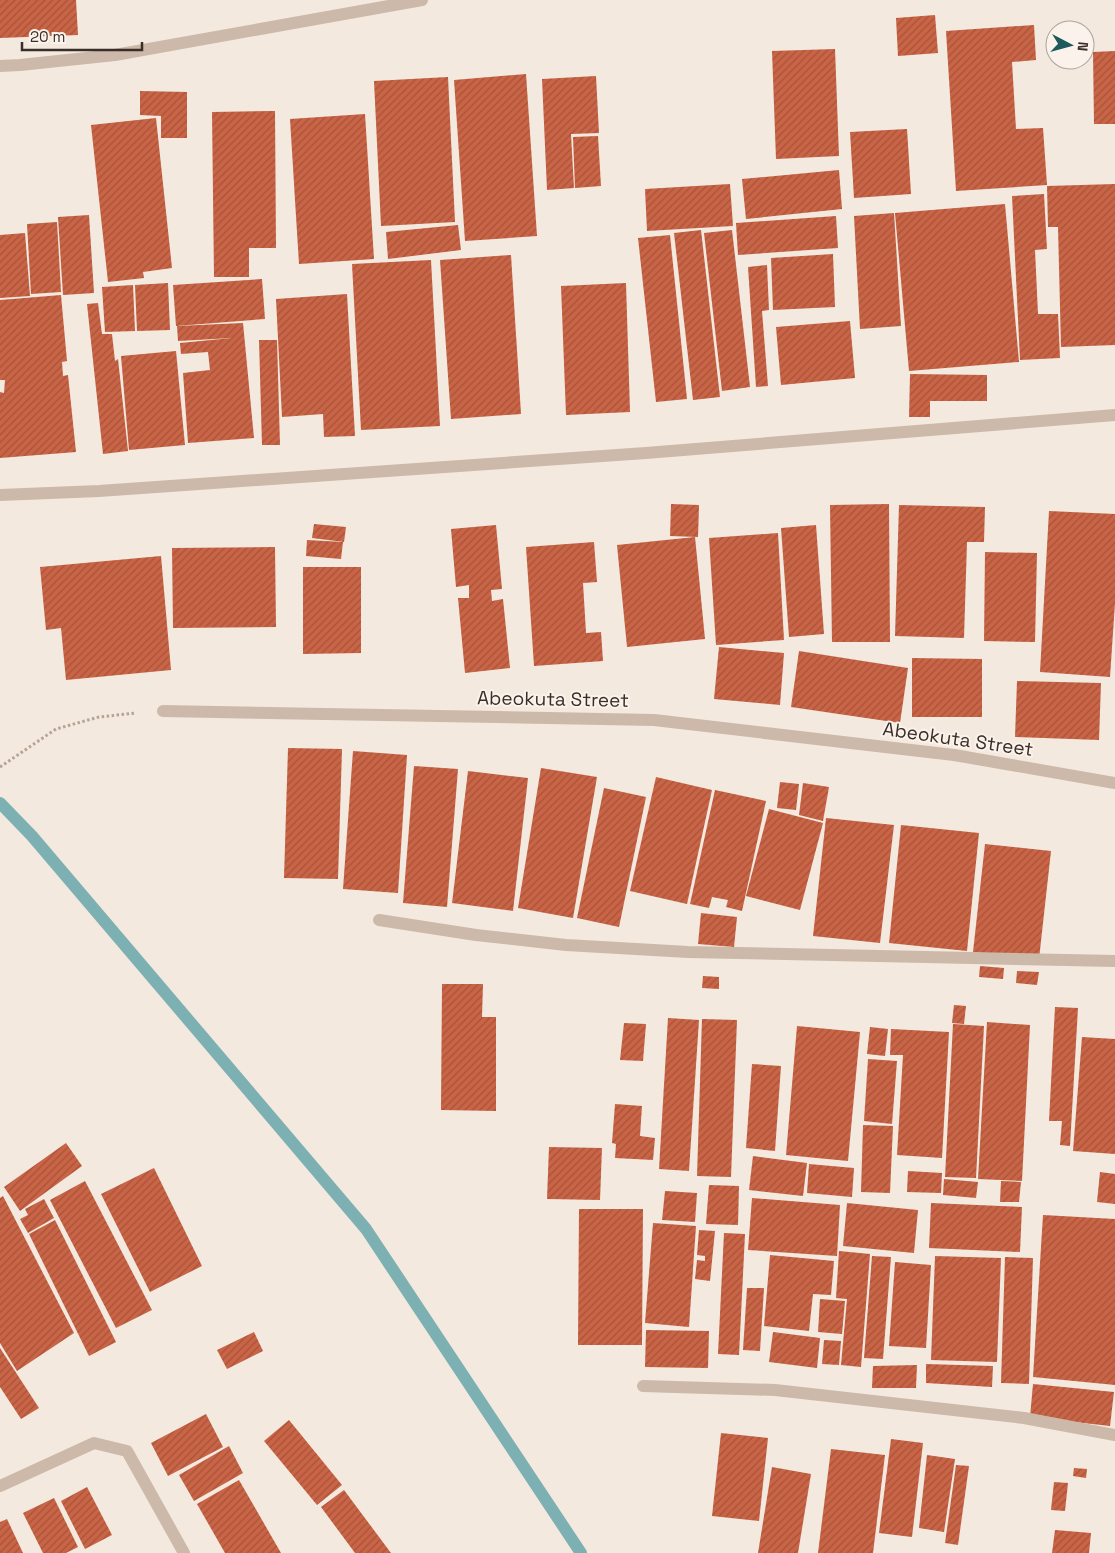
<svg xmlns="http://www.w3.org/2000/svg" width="1115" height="1553" font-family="'Space Grotesk',sans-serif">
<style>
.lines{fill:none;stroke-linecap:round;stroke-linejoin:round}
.stream{stroke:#7cb0b2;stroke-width:12}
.building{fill:url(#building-hatch)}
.path{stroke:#b8a393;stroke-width:3;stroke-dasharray:2.5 2.5;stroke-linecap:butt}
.minor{stroke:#ccb9a9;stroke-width:12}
.labels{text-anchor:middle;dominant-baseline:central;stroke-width:4;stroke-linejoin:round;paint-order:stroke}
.street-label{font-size:19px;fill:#392e29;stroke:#fbf3eb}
</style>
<defs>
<pattern id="building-hatch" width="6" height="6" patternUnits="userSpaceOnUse" patternTransform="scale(1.25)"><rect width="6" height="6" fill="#ca6446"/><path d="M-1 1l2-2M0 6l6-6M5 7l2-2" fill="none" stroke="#a5533a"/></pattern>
</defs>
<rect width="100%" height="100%" fill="#f3e9de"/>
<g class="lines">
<!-- stream -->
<path class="stream" d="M0,803l32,33 334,393 215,324"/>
</g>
<!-- building -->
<g class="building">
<path d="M0,0h76l2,35 -78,3z"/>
<path d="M935,15l3,38 -40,3 -2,-38z"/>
<path d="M1034,25l2,35 -24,2 4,67 27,-1 4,57 -91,6 -10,-160z"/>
<path d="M835,49l4,107 -63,3 -4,-108z"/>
<path d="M1115,51v73h-21l-1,-72z"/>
<path d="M526,74l11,162 -72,5 -11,-161z"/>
<path d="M596,76l3,57 -28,1 3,54 -27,2 -5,-111z"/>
<path d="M448,77l7,145 -74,4 -7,-145z"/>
<path d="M140,91l47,1v46h-26v-22l-21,-1z"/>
<path d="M275,111l1,137h-27v29h-35l-2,-165z"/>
<path d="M365,114l9,145 -75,5 -9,-145z"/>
<path d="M156,118l16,150 -29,4 1,6 -36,4 -17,-157z"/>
<path d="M907,129l4,65 -57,4 -4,-66z"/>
<path d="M598,136l3,50 -26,2 -2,-51z"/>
<path d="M839,170l3,39 -96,10 -4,-40z"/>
<path d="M730,184l3,42 -86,5 -2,-42z"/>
<path d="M1115,184v161l-54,2 -3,-120h-10l-1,-41z"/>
<path d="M1044,194l3,55 -12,1 3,64h20l2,44 -40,2 -8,-164z"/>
<path d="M1005,204l14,158 -110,9 -14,-158z"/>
<path d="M894,213l7,113 -41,3 -6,-113z"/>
<path d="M89,215l5,78 -31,2 -5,-78z"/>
<path d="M836,216l2,32 -100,7 -2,-32z"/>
<path d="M57,222l4,70 -30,2 -4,-70z"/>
<path d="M458,225l3,25 -73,9 -2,-27z"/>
<path d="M701,230l19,167 -27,3 -19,-167z"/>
<path d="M732,230l18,157 -28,4 -18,-158z"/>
<path d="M25,233l5,63 -30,2v-63z"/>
<path d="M670,235l17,164 -31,3 -18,-164z"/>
<path d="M833,254l2,53 -62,3 -2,-52z"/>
<path d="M511,255l10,159 -70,5 -11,-159z"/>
<path d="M431,260l9,166 -79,4 -9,-166z"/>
<path d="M767,265l2,45 -7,1 6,75 -12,1 -8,-120z"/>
<path d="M262,279l3,40 -89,7 -3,-41z"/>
<path d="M168,283l2,47 -33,1 -2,-46z"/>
<path d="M626,283l4,129 -64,3 -5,-129z"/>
<path d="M133,285l2,46 -30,1 -3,-45z"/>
<path d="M347,294l8,142 -31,1 -1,-23 -41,3 -6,-118z"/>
<path d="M61,295l6,66 -5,1 1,14 5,-1 8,77 -76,6v-66l4,1 1,-13h-5v-80z"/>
<path d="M98,303l4,31h10l3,27 3,-2 10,92 -25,3 -16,-150z"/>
<path d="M850,321l5,57 -74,7 -5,-58z"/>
<path d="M243,323l11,115 -66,5 -5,-70 27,-3 -2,-18 -27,2 -1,-11 52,-5 -54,3 -1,-15z"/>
<path d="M259,340h18l3,105h-18z"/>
<path d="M176,351l9,94 -56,5 -8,-94z"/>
<path d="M910,374l77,1v26h-57v16h-21z"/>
<path d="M671,504l28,1 -1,32 -28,-1z"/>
<path d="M889,504l1,138h-58l-2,-137z"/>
<path d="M899,505l86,2 -1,35h-17l-3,96 -69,-2z"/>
<path d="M1049,511l66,3v89l-5,74 -70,-5z"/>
<path d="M314,524l32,3 -2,15 -32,-4z"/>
<path d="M496,525l6,64 -11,1 1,11 11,-2 7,69 -45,5 -7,-75h11v-13l-13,2 -5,-58z"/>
<path d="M816,525l8,109 -35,3 -8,-109z"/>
<path d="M778,533l6,107 -68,5 -7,-107z"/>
<path d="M695,537l10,102 -78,8 -10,-102z"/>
<path d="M307,540l36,2 -2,17 -35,-3z"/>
<path d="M594,542l3,40 -14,1 3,50 15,-1 2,29 -69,5 -8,-119z"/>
<path d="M275,547l1,80 -103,1 -1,-80z"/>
<path d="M985,552l52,1 -2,89 -51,-1z"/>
<path d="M161,556l10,114 -105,10 -5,-52 -15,2 -6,-63z"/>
<path d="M303,567h58v86l-58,1z"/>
<path d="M719,647l65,6 -4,52 -66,-6z"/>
<path d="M799,651l109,17 -8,55 -109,-16z"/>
<path d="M912,658l70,1v58h-70z"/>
<path d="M1017,681l84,2 -2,57 -84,-3z"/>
<path d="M288,748l54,1 -4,130 -54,-1z"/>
<path d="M353,751l54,4 -9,138 -55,-4z"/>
<path d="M414,766l44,3 -11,138 -44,-4z"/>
<path d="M541,768l56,9 -24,141 -55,-10z"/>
<path d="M468,771l60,7 -15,133 -61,-8z"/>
<path d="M656,777l56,13 -25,114 -57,-13z"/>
<path d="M780,782l19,2 -3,26 -19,-2z"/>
<path d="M803,783l26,4 -6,34 -24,-6z"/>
<path d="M604,788l42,9 -27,130 -42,-9z"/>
<path d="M715,790l51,11 -24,110 -16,-4 2,-7 -16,-3 -3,11 -19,-4z"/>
<path d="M769,809l54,14 -23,87 -54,-14z"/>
<path d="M826,818l68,7 -14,118 -67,-7z"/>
<path d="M901,825l78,8 -12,118 -78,-8z"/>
<path d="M985,844l66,7 -12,108 -66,-7z"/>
<path d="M701,913l36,4 -3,30 -36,-3z"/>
<path d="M980,966l24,2 -1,11 -24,-2z"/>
<path d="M1017,971l22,1 -2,13 -21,-2z"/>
<path d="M703,976l16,1v12l-17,-1z"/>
<path d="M442,984h41l-1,33h14v94l-55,-1z"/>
<path d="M954,1005l12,1 -2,18 -12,-1z"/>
<path d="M1055,1007l23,1 -8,138 -10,-1 2,-24h-13z"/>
<path d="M668,1018l31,2 -10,151 -30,-2z"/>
<path d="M702,1019l35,1 -6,157 -34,-1z"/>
<path d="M987,1022l43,3 -8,156 -44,-2z"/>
<path d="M624,1023l22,1 -3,37 -23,-1z"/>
<path d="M953,1024l31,2 -8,152 -31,-1z"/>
<path d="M797,1026l63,6 -12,129 -62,-6z"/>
<path d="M870,1027l18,2 -3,27 -18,-2z"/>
<path d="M891,1029l58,3 -7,126 -45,-3 6,-100h-13z"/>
<path d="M1082,1037l33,2v115l-42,-3z"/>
<path d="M868,1059l29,2 -5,63 -28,-3z"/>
<path d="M752,1064l29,2 -6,85 -29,-3z"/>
<path d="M615,1104l27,2 -2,30 15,2 -2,22 -38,-2 1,-14 -4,-1z"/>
<path d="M863,1125l30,1 -3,67 -29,-1z"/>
<path d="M66,1143l16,23 -62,45 -16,-24z"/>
<path d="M549,1147l53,1 -2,52 -53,-1z"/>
<path d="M753,1156l54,7 -4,33 -54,-6z"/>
<path d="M809,1164l45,4 -2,29 -45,-4z"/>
<path d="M154,1168l48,98 -52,26 -49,-98z"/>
<path d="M908,1171l34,2 -1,20 -34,-1z"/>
<path d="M1100,1172l15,2v30l-18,-2z"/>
<path d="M944,1179l34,3 -2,16 -33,-3z"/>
<path d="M85,1181l67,129 -36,18 -66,-128z"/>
<path d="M1001,1181l20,1 -2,20h-19z"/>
<path d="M709,1185l30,1 -1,39 -32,-1z"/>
<path d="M665,1191l32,2 -2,29 -33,-2z"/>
<path d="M3,1196l71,137 -57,38 -17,-28v-145z"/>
<path d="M752,1198l88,7 -3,51 -89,-6z"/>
<path d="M44,1199l10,19 -26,15 -8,-14 8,-4 -3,-6z"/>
<path d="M847,1203l71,7 -4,43 -71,-7z"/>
<path d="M931,1203l91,4 -2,45 -91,-4z"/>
<path d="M579,1209h64l-1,136h-64z"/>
<path d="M1043,1215l72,4v166l-82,-8z"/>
<path d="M55,1220l61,122 -27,14 -60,-122z"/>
<path d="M653,1223l43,3 -7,101 -44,-4z"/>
<path d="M699,1230l16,1 -5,50 -15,-2 2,-19 8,1v-5l-8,-1z"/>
<path d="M724,1233l21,1 -6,121 -21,-1z"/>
<path d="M839,1251l31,3 -9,113 -20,-2 6,-66 -11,-1z"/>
<path d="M770,1255l64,6 -3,34 -18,-1 -4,37 -45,-5z"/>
<path d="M872,1256l19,1 -8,102 -19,-1z"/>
<path d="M935,1256l66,2 -4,104 -66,-2z"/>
<path d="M1005,1257l28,1 -4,126 -28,-1z"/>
<path d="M895,1262l36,3 -5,83 -37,-2z"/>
<path d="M747,1288h17l-4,63 -17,-1z"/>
<path d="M820,1299l25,2 -3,33 -24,-2z"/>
<path d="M646,1330l63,1 -1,37 -63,-1z"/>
<path d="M254,1332l9,19 -36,18 -10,-19z"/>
<path d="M773,1332l47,6 -3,30 -48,-6z"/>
<path d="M824,1340l17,1 -2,24 -17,-1z"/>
<path d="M0,1348l39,60 -18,11 -21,-32z"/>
<path d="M926,1364l67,2 -1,21 -66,-4z"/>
<path d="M917,1365l-1,23h-44l1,-22z"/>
<path d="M1033,1384l81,8 -4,34 -80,-9z"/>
<path d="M206,1414l17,33 -55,29 -17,-33z"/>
<path d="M289,1420l53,65 -25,20 -53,-64z"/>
<path d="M721,1433l47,5 -9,83 -47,-5z"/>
<path d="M891,1439l32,4 -11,94 -33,-4z"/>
<path d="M229,1446l14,27 -49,28 -15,-26z"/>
<path d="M831,1449l54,6 -12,98h-55z"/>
<path d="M927,1455l28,4 -11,73 -25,-4z"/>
<path d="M956,1465l13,1 -11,79 -13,-2z"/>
<path d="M772,1467l39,7 -13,79h-40z"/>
<path d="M1074,1468l13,1 -1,9 -13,-2z"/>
<path d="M239,1480l42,73h-56l-28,-49z"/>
<path d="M1054,1482l14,1 -3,28 -14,-1z"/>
<path d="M87,1487l25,48 -27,14 -24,-48z"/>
<path d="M344,1490l47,63h-36l-34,-46z"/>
<path d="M54,1498l24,49 -12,6h-23l-20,-40z"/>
<path d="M7,1519l16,34h-23v-31z"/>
<path d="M1055,1530l36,3 -2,20h-37z"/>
</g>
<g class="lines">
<!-- path -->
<path class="path" d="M0,767l56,-38 43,-12 37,-4"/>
<!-- minor -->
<g class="minor">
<path d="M0,66l20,-1 95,-10 307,-55"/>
<path d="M0,495l99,-4 547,-38 469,-38"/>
<path d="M163,711l491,9 300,35 161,28"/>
<path d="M379,920l97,15 90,10 122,7 427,9"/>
<path d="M643,1386l132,4 249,28 91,17"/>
<path d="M0,1486l94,-43 33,8 57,102"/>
</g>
</g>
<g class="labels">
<!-- street labels -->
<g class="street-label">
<text transform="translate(553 699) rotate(1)">Abeokuta Street</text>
<text transform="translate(958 739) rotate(8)">Abeokuta Street</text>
</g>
</g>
<!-- north arrow -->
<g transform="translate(1070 45) rotate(96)"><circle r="24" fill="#fbf3eb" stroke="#ada49d"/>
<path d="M0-4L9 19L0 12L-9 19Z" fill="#1d595d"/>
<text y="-8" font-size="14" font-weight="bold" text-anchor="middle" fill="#392e29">N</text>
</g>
<!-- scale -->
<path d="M22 42v8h120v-8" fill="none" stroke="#392e29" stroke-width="2.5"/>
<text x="30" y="42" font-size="15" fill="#392e29" stroke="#fbf3eb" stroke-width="4" paint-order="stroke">20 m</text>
</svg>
